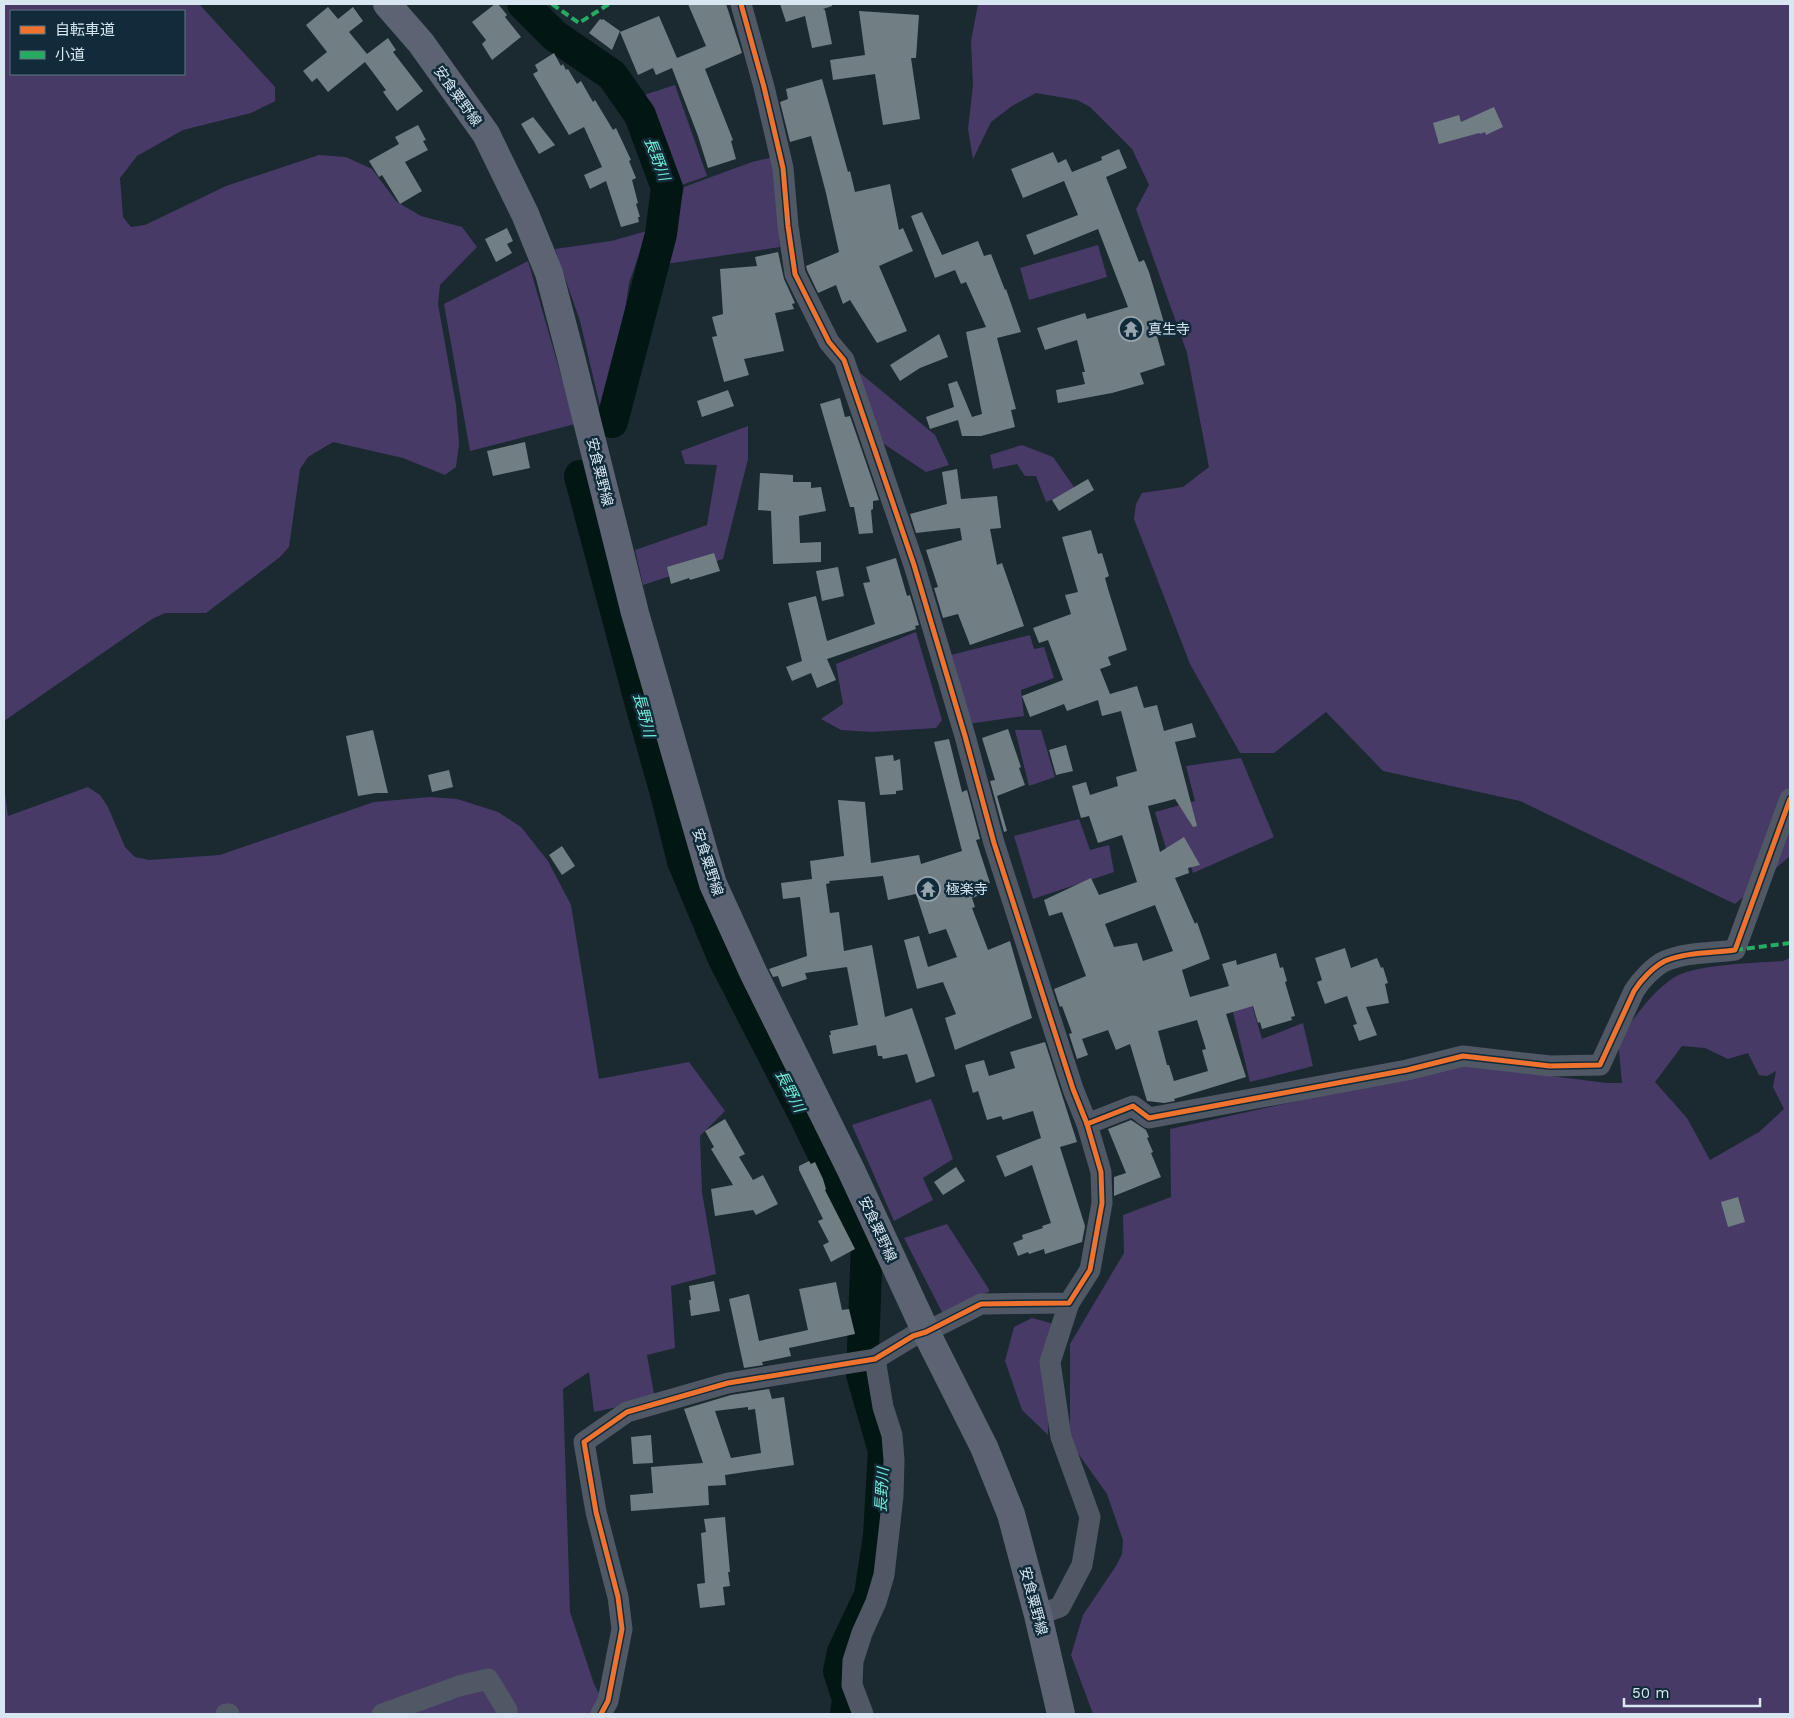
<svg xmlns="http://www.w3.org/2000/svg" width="1794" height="1718" font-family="'Work Sans','Noto Sans JP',sans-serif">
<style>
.green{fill:#483a67;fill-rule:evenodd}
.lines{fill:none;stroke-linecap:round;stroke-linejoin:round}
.river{stroke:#021613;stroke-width:32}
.building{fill:#717f84;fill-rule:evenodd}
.minor{stroke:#515865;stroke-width:21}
.secondary{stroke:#5c6372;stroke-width:28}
.quiet{stroke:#26ab63;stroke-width:4;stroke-dasharray:8 4;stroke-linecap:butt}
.cycleway-casing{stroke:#122b3a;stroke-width:8}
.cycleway{stroke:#ef722f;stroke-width:5}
.labels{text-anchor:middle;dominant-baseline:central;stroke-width:5;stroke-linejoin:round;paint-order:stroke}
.street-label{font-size:14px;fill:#d7e6f0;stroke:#122b3a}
.poi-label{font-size:14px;fill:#d7e6f0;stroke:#122b3a;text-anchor:start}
.water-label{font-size:15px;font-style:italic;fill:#73edd3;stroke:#122b3a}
</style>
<rect width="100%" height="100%" fill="#1b2931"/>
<!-- green -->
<g class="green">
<path d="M4,4h195l76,83v14l-24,12 -68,17 -46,26 -17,22 3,39 8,10 14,-2 81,-39 93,-31 27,2 26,12 25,33 24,14 41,11 15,20 -37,38 -2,19 18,101 3,39 -3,23 -11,8 -42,-17 -70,-16 -25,15 -8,12 -11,78 -9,10 -74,56h-41l-13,6 -148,102zM11,11h173v63h-173z"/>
<path d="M978,4h812v852l-55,48 -215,-103 -137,-30 -57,-59 -52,41h-34l-50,-89 -56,-145 2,-15 6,-11 41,-6 26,-20 -22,-114 -51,-144 13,-24 -17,-36 -42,-42 -13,-7 -41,-7 -24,13 -21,16 -18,37 -5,-30 5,-44 -2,-44z"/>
<path d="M675,85l32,91 -31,11 -32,-92z"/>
<path d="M774,157l6,90 -114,17 18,-77 68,-25z"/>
<path d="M647,231l-18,52 -5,34v47l-20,59 -24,-102 -25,-72 56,-8z"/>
<path d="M1098,245l9,32 -78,23 -9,-32z"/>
<path d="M528,261l47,163 -105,27 -26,-147z"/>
<path d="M854,368l81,67 14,30 -23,7 -45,-30z"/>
<path d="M748,426v33l-25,100 -80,26 -8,-35 72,-25 10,-60 -32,-1 -4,-13z"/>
<path d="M1022,445l31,12 23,33 -30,12 -10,-26h-11l-8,-12 -24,5 -3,-14z"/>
<path d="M916,632l26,88 -6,8 -64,4 -31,-2 -20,-11 22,-15 -7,-40z"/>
<path d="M1030,635l4,14 10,-2 10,31 -33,12 3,26 -63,9 -18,-68z"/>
<path d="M1015,730h26l14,47 -26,9z"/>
<path d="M1241,758l33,79 -81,36 -8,-26 -17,8 -13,-43 40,-11 -9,-35z"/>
<path d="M4,786l4,30 80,-29 12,8 8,12 17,40 10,10 14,3 71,-5 154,-53 56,-5 27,2 41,13 23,15 27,34 23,44 28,174 90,-17 36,49 -25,25 2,56 14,82 -45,12 4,62 -28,7 8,44 -61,13 -5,-40 -26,17 7,223 24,72 16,30h-606z"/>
<path d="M1079,819l11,31 19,-5 5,27 -81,27 -19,-63z"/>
<path d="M1790,958v756h-697l-22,-59 12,-40 33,-49 6,-12 1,-14 -16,-46 -37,-52v-98l54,-91 -1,-38 48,-18 -1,-68 291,-64 146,18h15l-4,-42c16,-23 32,-47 55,-63 21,-14 83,-15 110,-17zM1682,1046l23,2 23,11 20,-6 11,22 8,1 9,-5 -3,16 11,22 -25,23 -49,28 -23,-42 -32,-36z"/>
<path d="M1249,995l13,44 41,-16 10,43 -63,16 -20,-82z"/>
<path d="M931,1099l22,60 -30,19 10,22 -39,21 -42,-96z"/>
<path d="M947,1224l43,67 -47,23 -39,-76z"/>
<path d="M1032,1318l19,5 -3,112 -26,-25 -17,-49 9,-34z"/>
</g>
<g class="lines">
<!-- river -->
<g class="river">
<path d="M523,4l32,32 57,39 28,40 27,73 -6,46 -49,188"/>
<path d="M580,476l62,232 25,89 16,64 41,98 83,161 60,125 -5,129 22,77 -5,85 -9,59 -27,57 -4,19 9,28 -2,15"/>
</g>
</g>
<!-- building -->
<g class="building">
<path d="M495,4h3l9,11 -2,2 16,20 -29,23 -10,-16 4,-4 -14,-18z"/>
<path d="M688,4h38l16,49 -37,16 28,71 -2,1 5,18 -28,9 -10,-32 -26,-68 -16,7 -3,-7 -15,7 -18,-43 39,-16 18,42 29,-12z"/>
<path d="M780,4h52v2l-9,3 2,1 7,34 -20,4 -7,-32 -19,6z"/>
<path d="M328,7l10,12 15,-12 10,14 -14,11 18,22 21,-16 8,12 -3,2 30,39 -26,20 -14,-19 3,-2 -21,-28 -37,30 -11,-14 -5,4 -9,-11 24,-19 -21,-27z"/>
<path d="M859,11l60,4 -3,43h-5l9,61 -37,6 -8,-51 -42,6 -3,-20 35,-5z"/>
<path d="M600,19l2,1 1,-1 17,12 -8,19 -23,-17z"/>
<path d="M554,53l7,13 2,-2 3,6 2,-1 9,15 4,-3 12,21 2,-2 18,30 3,-2 15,32 -2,1 7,17 -4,2 6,23 -2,1 4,13h-2l1,5 -18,5 -15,-46 -16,8 -6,-14 18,-8 -18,-40 -15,8 -36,-61 5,-3 -3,-6z"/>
<path d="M822,79l26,93 2,-1 5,21 35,-8 9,46 4,-2 10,23 -34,15 28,65 -30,12 -27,-43 -7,4 -7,-19 -18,8 -11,-23 -1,-4 33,-14 -13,-59 -15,-57 -21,6 -10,-40 8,-3 -2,-10z"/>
<path d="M1494,107l9,20 -17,8 -1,-3 -5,2 -1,-1 -40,11 -6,-21 26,-8 2,7z"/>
<path d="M533,117l22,28 -16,9 -18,-30z"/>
<path d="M418,125l8,15 -3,1 5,9 -23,12 17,29 -22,13 -18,-29 -3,2 -10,-16 30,-17 -4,-7z"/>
<path d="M1119,149l8,19 -21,9 33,85 5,-2 5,12 16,54 -10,3 10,36 -25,8 4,11 -32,9 -54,10 -2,-13 29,-6 -3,-12h3l-8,-32 -32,10 -8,-22 48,-15 2,6 41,-12 -30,-78 -64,26 -8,-20 52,-20 -14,-34 -41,17 -12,-29 42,-17 5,11 8,-4 6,13 30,-12 -1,-3z"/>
<path d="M922,212l20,43 36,-14 6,15 7,-2 14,36 1,-1 15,43 -24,6 19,71 -5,1 4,17 -34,9h-19l-4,-16 -28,9 -4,-12 28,-10 -6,-23 9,-3 15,36 10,-3 -16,-82 20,-5 -20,-45 -5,2 -6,-14 -20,8 -24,-62z"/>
<path d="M507,228l6,13 -6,3 5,9 -16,9 -11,-23z"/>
<path d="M778,252l6,27 11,24 -3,1 2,5 -19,4 9,38 -40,8 5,16 -25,7 -12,-45 5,-1 -5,-19 11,-3 -3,-45 37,-3 -2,-9z"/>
<path d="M939,334l9,23 -28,11 -20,13 -10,-16z"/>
<path d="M728,390l6,16 -32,11 -5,-16z"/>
<path d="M840,398l5,19 5,-1 29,84 -6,1v8l-2,1 2,23 -14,1 -5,-27h-4l-30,-103z"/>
<path d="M525,442l5,26 -37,8 -6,-25z"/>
<path d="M957,469l4,30 36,-3 4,32 -11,1 7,36 5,-2 22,63 -54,19 -12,-31 -15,4 -9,-30 4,-1 -12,-37 36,-10 -2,-12 -44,5 -6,-19 37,-10 -5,-32z"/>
<path d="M760,473l33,2v7h18v6l10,-1 5,24 -27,5 1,27 21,-1v20l-48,2 -2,-53 -13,-1z"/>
<path d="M1088,479l6,11 -35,21 -7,-11z"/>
<path d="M1091,530l7,24 4,-1 7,23 -4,2 3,11 19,61 -19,7 3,8 -11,4 10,25 27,-8 7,22 13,-3 7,26 28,-8 4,14 -21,5 22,84 -4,1 -18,-28 -27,7 12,46 24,-15 16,28 -12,3 1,5 -14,5 20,46 2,-2 13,37 -28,11 8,27 39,-11 -7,-22 14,-4 1,5 39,-12 4,15 3,-1 4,14 -2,1 10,34 -4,1 1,3 -30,9 -2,-7 -2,1 -5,-17 -27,8 20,63 -72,22 1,2 -11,2 -17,-2 -17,-57 -14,6 -8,-20 -26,9 6,16 -11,4 -8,-25 3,-1 -10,-27 -2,1 -6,-18 32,-13 -24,-64 -13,4 -5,-16 47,-22 8,17 38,-13 -15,-47 -24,8 -9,-27 -8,2 -9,-32 14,-4 4,13 28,-9 -2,-9 21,-6 -16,-60 -19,5 -4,-16 -31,11 -3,-7 -34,13 -8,-21 41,-16 -15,-40 -9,3 -6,-15 38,-14 -6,-19 13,-3 -16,-55zM1155,905l18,46 -30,10 -6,-18 -23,4 -9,-23zM1197,1020l9,29 -4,1 6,21 -34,10 -5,-16h-2l-9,-34z"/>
<path d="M714,553l6,18 -30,9 -1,-2 -18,6 -4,-17z"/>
<path d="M896,558l11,38 3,-1 9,30 -4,1 1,3 -89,30 9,21 -19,8 -6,-15 -19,8 -6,-14 16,-6 -14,-58 28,-7 11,45 48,-17 -12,-41 7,-1 -4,-15z"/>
<path d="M838,567l6,29 -22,5 -6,-30z"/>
<path d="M1008,729l13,38 -2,1 6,17 -28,11 10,35 -3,1 -14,-51 5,-1 -13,-42z"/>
<path d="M373,730l15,63h-12l-18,3 -12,-60z"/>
<path d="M949,739l13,53 5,-2 13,49 -4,1 14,43 -4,1 2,8 -16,6 3,9 -3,1 16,42 22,-9 22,77 -77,32 -10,-32 11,-4 -13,-32 -26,7 -13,-49 15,-4 9,31 29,-10 -11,-28 -17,5 -13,-40 -28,6 -5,-24 -54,5 1,2 -4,1 4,29 9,-1 5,39 28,-6 13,72 27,-9 23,68 -19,7 -9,-29 -24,5 -1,-3h-4l-2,-11 -43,9 -4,-19h2l-1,-4 28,-6 -11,-58 -42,6 2,6 -25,8 -4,-11 -5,1 -4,-8 38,-13 -7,-59 -17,2 -2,-16 31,-4 -2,-18 34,-5 -6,-56 27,2 6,61 48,-8 2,9 41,-13 -28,-109z"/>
<path d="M1066,745l7,26 -17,4 -7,-25z"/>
<path d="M893,755l1,6 6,-2 3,31 -7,1v3l-16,1 -5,-38z"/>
<path d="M449,770l4,17 -21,5 -4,-17z"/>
<path d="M562,846l13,20 -13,9 -13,-20z"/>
<path d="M1345,948l6,20 26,-10 4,10 2,-1 5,16 -3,1 4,19 -23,4 11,28 -18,6 -6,-16 4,-1 -10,-28 -22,8 -8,-22 5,-2 -7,-22z"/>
<path d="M1045,1042l32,100 -17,5 25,79 -3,16 -37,12 -1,-5 -15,5 -1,-2 -10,4 -5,-13 10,-4 -1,-4 21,-7 -1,-2 9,-3 -19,-58 -27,12 -9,-21 45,-18 -8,-27 -30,9 -2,-4 -14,4 -9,-29 -5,2 -8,-28 19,-5 5,16 26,-8 -5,-16z"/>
<path d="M725,1119l20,35 -6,3 14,23 10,-5 15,29 -22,11 -3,-5 -38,6 -4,-27 22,-4 -22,-36 3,-2 -9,-16z"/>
<path d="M1131,1120l15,10 3,7 -2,1 6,14 -2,1 10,24 -47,19v-19l12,-4 -18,-44z"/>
<path d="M809,1161l2,3 4,-2 8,17 3,10 -1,1 30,59 -24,13 -8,-17 6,-3 -11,-21 5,-2 -24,-49v-4z"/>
<path d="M956,1167l9,14 -22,14 -9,-13z"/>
<path d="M1738,1197l7,25 -17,5 -7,-25z"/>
<path d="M714,1281l6,30 -29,5 -2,-16h2l-2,-14z"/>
<path d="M836,1282l6,28 7,-1 6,25 -66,14 2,8 -29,6 1,3 -19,3 -15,-69 20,-5 10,47 49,-11 -9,-41z"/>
<path d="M769,1389l3,10 12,-2 10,68 -69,10 1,10 -18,1 1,19 -78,6 -1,-16 23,-2 -2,-26 52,-4 -19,-54 47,-14zM748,1407v3l7,-1 6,44 -30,5 -16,-47z"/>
<path d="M651,1435l2,28 -20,1 -2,-27z"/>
<path d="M725,1517l5,55h-2l2,14 -7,1 2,18 -25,3 -3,-24 8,-1 -4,-50 5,-1 -2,-13z"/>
</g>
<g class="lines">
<!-- minor -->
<g class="minor">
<path d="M1087,1124l46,-18 16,12 258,-48 56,-14 87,10 50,-1 34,-74c7,-11 19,-24 31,-30 21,-9 48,-8 70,-11l55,-151"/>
<path d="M1038,1615l22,-8 22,-42 8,-48 -29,-80 -11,-75 19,-59"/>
<path d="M226,1714h3"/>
<path d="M382,1714l77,-28 29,-7 19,31v4"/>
<path d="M601,1714l7,-13 14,-72 -4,-32 -22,-85 -12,-70 43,-30 101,-29 147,-24 38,-23 13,-4 55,-28 88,-1 21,-33 12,-67 -1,-31 -14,-48 -14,-35 -79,-246 -29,-107 -51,-171 -70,-205 -15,-18 -34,-68 -7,-48 -5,-58 -19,-81 -23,-83"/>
<path d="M863,1714l-11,-29 1,-24 9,-28 14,-31 8,-27 9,-79 1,-36 -2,-25 -9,-28 -8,-48"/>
</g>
<!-- secondary -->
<path class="secondary" d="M387,4l34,39 65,91 39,80 24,59 22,84 64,256 78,271 40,88 98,198 75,162 58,115 27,67 27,101 23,99"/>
<!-- quiet -->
<g class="quiet">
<path d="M552,4l27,19 30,-19"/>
<path d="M1735,950l55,-7"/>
</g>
<defs>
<g id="cycleway">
<path d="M1087,1124l46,-18 16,12 258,-48 56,-14 87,10 50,-1 34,-74c7,-11 19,-24 31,-30 21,-9 48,-8 70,-11l55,-151"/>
<path d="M601,1714l7,-13 14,-72 -4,-32 -22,-85 -12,-70 43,-30 101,-29 147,-24 38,-23 13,-4 55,-28 88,-1 21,-33 12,-67 -1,-31 -14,-48 -14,-35 -79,-246 -29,-107 -51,-171 -70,-205 -15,-18 -34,-68 -7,-48 -5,-58 -19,-81 -23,-83"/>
</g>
</defs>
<!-- cycleway casing -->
<use href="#cycleway" class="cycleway-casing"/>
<!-- cycleway -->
<use href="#cycleway" class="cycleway"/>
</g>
<!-- icons -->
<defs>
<symbol id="temple-ring" viewBox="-11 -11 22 22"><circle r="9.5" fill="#122b3a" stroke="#95a4ad" stroke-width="1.5"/><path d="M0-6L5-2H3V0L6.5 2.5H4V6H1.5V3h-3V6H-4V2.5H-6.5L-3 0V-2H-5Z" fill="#95a4ad"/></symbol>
</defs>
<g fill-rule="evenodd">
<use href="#temple-ring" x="1117" y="315" width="28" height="28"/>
<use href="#temple-ring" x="914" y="875" width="28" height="28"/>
</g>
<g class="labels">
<!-- street labels -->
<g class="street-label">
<text transform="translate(458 96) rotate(54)">安食粟野線</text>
<text transform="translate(600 472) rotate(76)">安食粟野線</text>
<text transform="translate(708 862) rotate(72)">安食粟野線</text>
<text transform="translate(878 1229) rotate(65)">安食粟野線</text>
<text transform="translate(1034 1601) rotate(75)">安食粟野線</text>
</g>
<!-- poi labels -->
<g class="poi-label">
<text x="1148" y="329">真生寺</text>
<text x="946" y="889">極楽寺</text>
</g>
<!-- water labels -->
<g class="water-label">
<text transform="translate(657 159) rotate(69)">長野川</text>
<text transform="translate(644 715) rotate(75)">長野川</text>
<text transform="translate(790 1091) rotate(63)">長野川</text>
<text transform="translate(882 1490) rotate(-87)">長野川</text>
</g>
</g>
<!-- border -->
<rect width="1794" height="1718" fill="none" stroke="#d7e6f0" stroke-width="10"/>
<!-- legend -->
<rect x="10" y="10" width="175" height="65" fill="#122b3a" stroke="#617683"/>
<rect x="20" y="26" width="25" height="8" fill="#ef722f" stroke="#617683"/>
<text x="55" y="35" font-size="15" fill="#d7e6f0">自転車道</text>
<rect x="20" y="51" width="25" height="8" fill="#26ab63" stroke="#617683"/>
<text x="55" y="60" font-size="15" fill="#d7e6f0">小道</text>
<!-- scale -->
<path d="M1624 1698v8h136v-8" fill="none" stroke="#d7e6f0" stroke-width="2.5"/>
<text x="1632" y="1698" font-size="15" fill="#d7e6f0" stroke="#122b3a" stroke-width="4" paint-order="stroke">50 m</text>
</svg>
